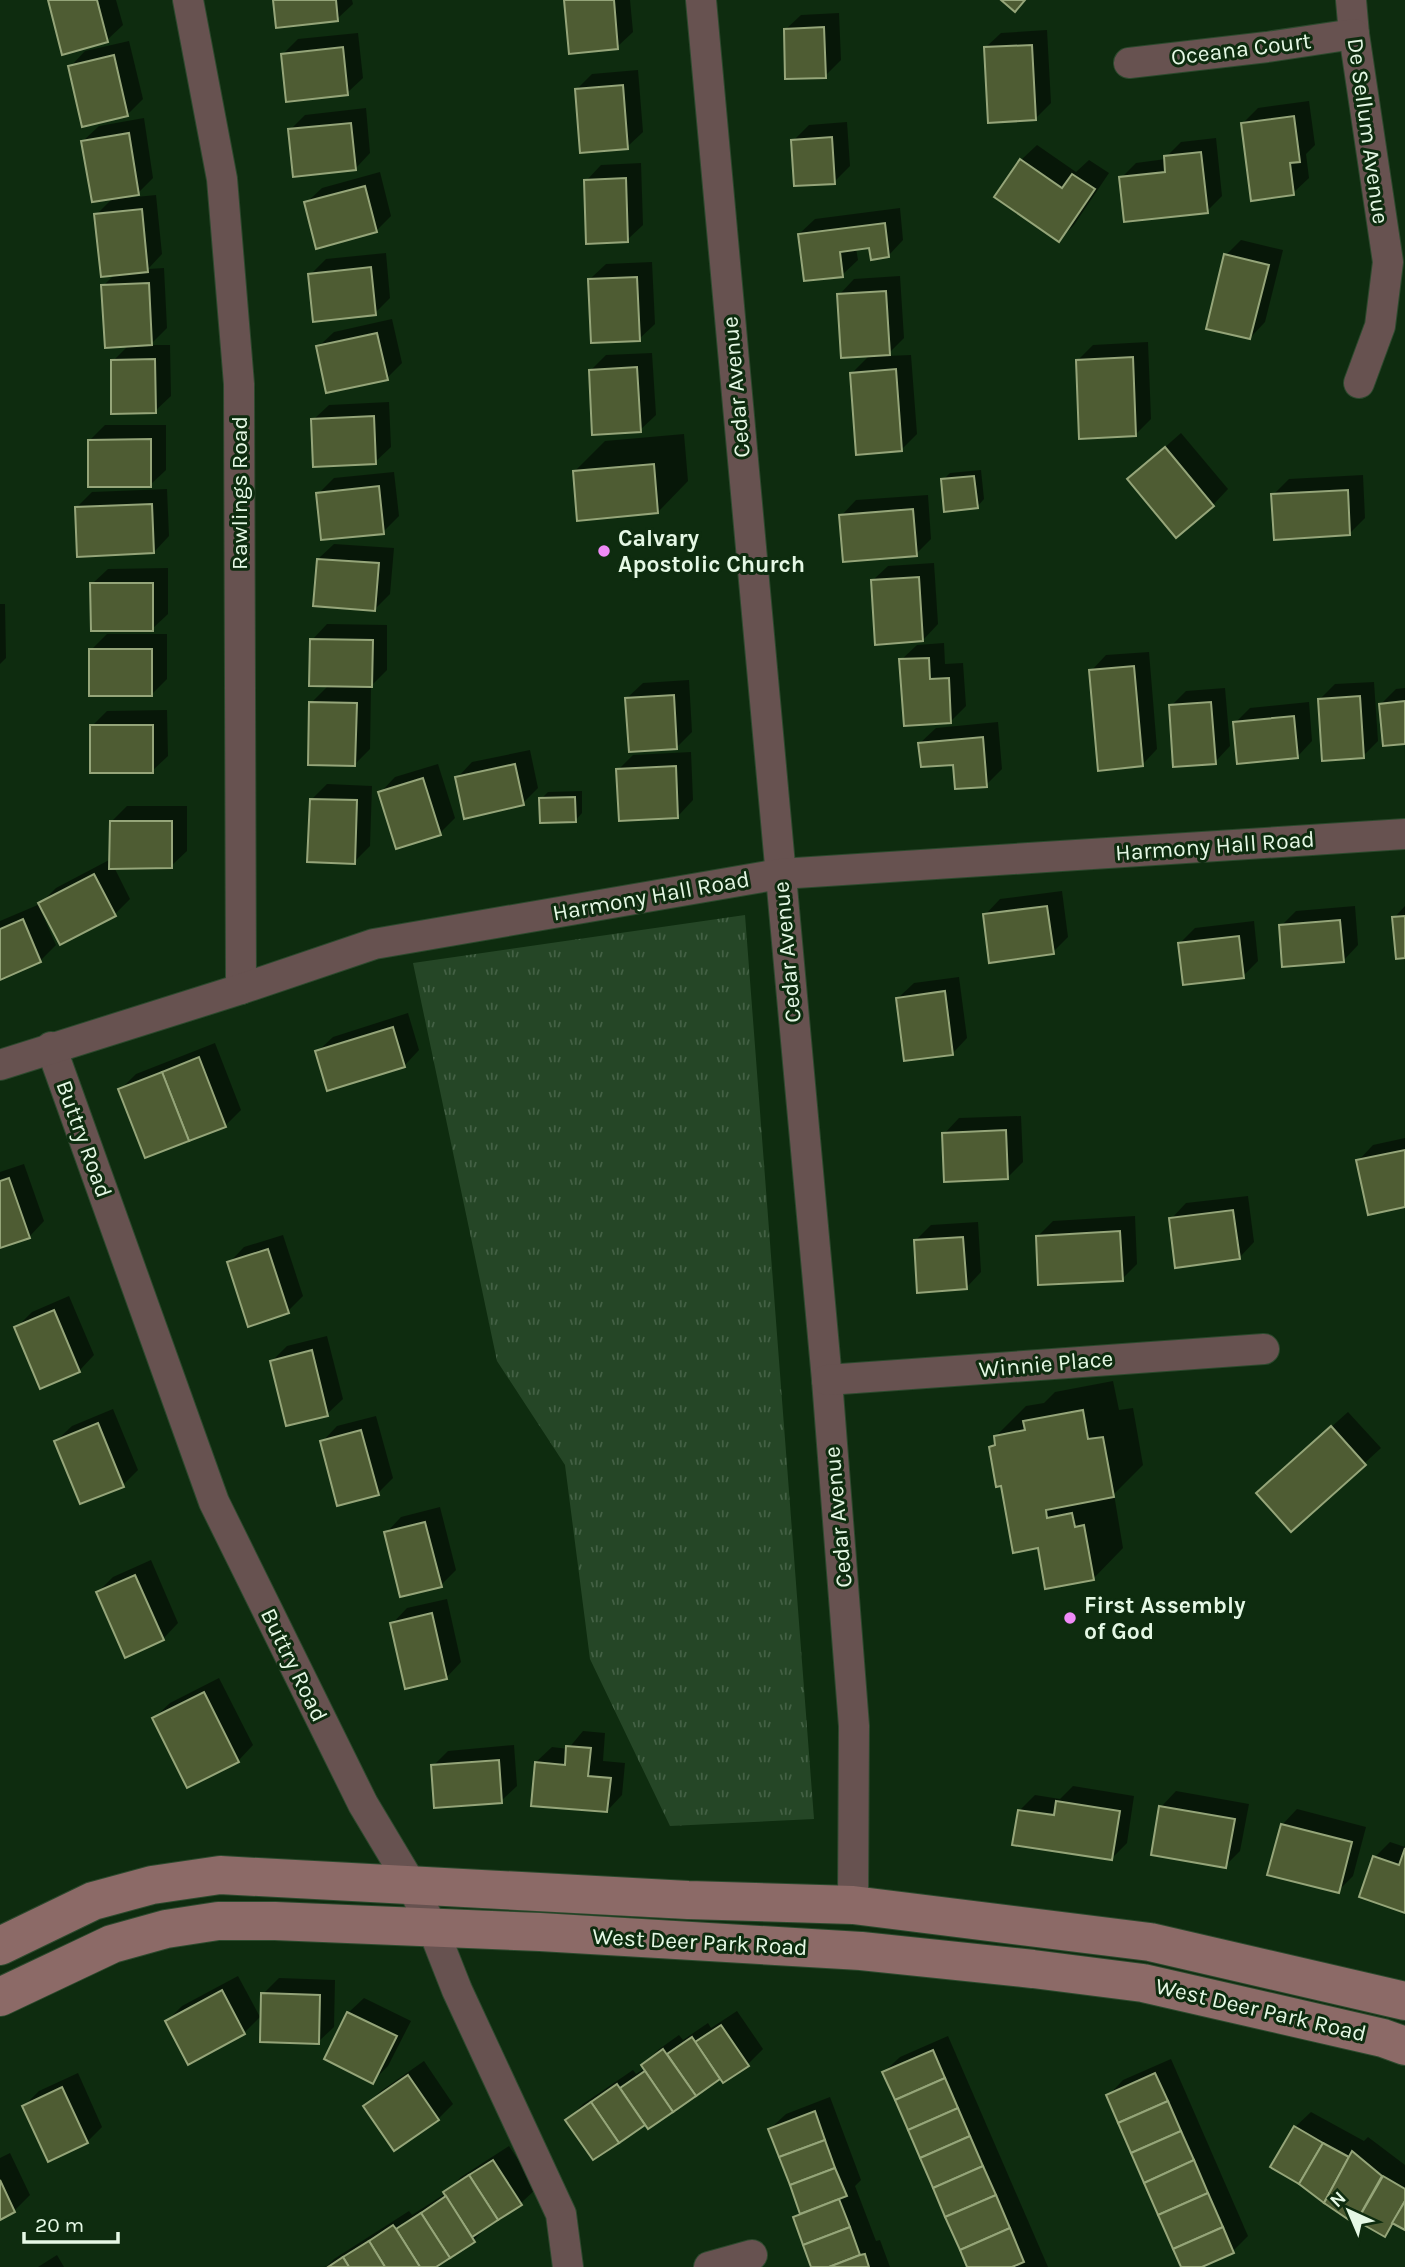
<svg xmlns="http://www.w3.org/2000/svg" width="1405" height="2267" font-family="Karla,sans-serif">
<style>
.grass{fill:url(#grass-tufts)}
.shadow{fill:#0007}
.building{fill:#4e5c33;stroke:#95a579;stroke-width:2}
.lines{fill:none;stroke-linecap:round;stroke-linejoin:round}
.street-casing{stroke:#2c492d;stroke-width:32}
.secondary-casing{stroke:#2c492d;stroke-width:40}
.street{stroke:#675250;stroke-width:30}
.secondary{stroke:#8c6a67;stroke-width:38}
.poi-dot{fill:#ef8bf7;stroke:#0e2c0f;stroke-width:2.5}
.labels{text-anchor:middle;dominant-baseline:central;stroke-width:6;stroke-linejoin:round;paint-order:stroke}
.street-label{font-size:23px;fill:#e5f8e5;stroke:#0e2c0f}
.poi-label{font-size:23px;font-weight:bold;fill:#e5f8e5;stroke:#0e2c0f;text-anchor:start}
</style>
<defs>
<pattern id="grass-tufts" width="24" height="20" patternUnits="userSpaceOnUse" patternTransform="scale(1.75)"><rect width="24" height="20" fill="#254626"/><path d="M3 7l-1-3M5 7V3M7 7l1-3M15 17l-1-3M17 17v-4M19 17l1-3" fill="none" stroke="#446145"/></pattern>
</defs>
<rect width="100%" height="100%" fill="#0e2c0f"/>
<!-- grass -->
<path class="grass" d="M745,915l69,904 -144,7 -80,-167 -25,-194 -68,-104 -84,-398z"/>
<!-- shadow -->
<g class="shadow">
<path d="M49,0h67l7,25 -16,15z"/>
<path d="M275,0h77l1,4 -16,15z"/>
<path d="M566,0h64l3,32 -16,15z"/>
<path d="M839,13l2,47 -16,16 -40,-46 16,-15z"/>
<path d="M1047,30l4,73 -15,15 -51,-70 16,-15z"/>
<path d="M358,33l5,45 -16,15 -65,-38 16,-16z"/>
<path d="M129,41l14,58 -16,16 -57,-48 15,-16z"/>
<path d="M638,70l5,62 -16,15 -50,-58 15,-15z"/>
<path d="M1309,101l6,44 -9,9 3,24 -16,15 -50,-70 15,-15z"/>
<path d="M366,108l4,45 -15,16 -65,-39 15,-15z"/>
<path d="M144,118l9,60 -15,15 -13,2 1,3 30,-3 6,59 -14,15 16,-1 3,60 -17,17h20l1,51 -16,15 -42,-50 16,-16 -26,-59 13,-13 -20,-58 18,-18 -31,-56 16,-15z"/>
<path d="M847,122l3,44 -16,16 -41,-41 16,-16z"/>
<path d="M1216,138l6,58 -15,15 -86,-33 15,-15 30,-4v-2l15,-15z"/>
<path d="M1037,145l39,27 13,-12 20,13 -35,52 -15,15 -38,-80z"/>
<path d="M641,163l2,62 -16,15 -41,-59 15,-16z"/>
<path d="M380,172l11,44 -15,15 -70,-28 16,-15z"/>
<path d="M900,208l3,32 -15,16 -17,-10 -15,2 2,12 -16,15 -43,-41 16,-15z"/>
<path d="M1241,240l42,10 -18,72 -15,16 -24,-83z"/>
<path d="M386,253l4,45 -15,15 -65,-38 16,-16z"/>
<path d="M652,262l3,62 -16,15 -49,-60 16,-15z"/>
<path d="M900,276l4,62 -18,18 25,-1 6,79 -16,16 -49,-77 18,-18 -31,-60 15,-16z"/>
<path d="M392,319l10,44 -15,15 -69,-31 16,-15z"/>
<path d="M1148,342l3,77 -15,15 -59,-73 16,-16z"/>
<path d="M652,353l4,62 -16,15 -50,-59 16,-16z"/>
<path d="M389,402l2,45 -16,15 -62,-42 16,-15z"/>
<path d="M105,425h61v45l-16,15 -60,-45z"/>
<path d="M1181,433l47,56 -15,16 -84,-26z"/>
<path d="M684,434l4,47 -30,31 -84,-40 31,-31z"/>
<path d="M981,470l3,29 -7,8 -34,-27 7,-7z"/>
<path d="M394,472l5,44 -16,16 -65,-38 16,-16z"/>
<path d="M1363,475l2,43 -16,16 -76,-39 16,-16z"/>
<path d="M167,489l2,47 -15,16 -78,-44 16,-16z"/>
<path d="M928,495l3,44 -15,15 -75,-38 15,-16z"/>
<path d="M334,544l60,4 -4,46 -15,15 -57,-50z"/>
<path d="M934,563l4,61 -15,16 -51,-59 16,-15z"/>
<path d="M168,568v46l-16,15 -60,-45 16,-15z"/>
<path d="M0,604h5l1,54 -6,6z"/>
<path d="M327,624l60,1v45l-18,18h2l-1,61 -15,15 -44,-61 18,-18 -17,-45z"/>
<path d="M107,634h60v45l-16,16 -60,-45z"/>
<path d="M944,643l1,21 18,-1 3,43 -15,15 -50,-61 16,-15z"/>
<path d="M1149,652l8,97 -15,16 -51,-94 15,-16z"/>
<path d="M689,680l3,52 -15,15 -50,-49 16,-15z"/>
<path d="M1374,682l4,59 -15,15 -44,-56 16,-16z"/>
<path d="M1225,688l5,58 -15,16 -44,-56 15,-15z"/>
<path d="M1405,688v54l-25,-37 16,-16z"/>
<path d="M1309,702l3,39 -15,16 -62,-34 15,-15z"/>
<path d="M167,710l1,46 -16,15 -60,-45 15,-15z"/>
<path d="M998,722l4,47 -16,16 -31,-22 -35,-20 16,-15z"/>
<path d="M530,750l8,38 -15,15 -66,-25 15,-16z"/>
<path d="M691,752l2,48 -15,16 -60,-46 15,-15z"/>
<path d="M438,764l17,54 -15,15 -60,-40 15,-16z"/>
<path d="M327,784l45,2 -2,60 -16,16 -43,-62z"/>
<path d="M582,791v22l-7,8 -34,-22 7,-7z"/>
<path d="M127,806h60v45l-16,15 -57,1 16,32 -15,15 -75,-5 16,36 -16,16 -40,17v-57l40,-17 16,-16 55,-29v-37z"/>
<path d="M1062,891l6,46 -15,15 -68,-37 15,-16z"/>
<path d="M1355,906l3,39 -15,16 -62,-35 15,-15z"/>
<path d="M1405,906v50l-11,-38z"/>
<path d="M1254,921l4,40 -15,15 -63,-33 15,-15z"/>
<path d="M959,977l8,61 -15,16 -54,-56 16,-15z"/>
<path d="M408,1013l11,37 -15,16 -87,-14 16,-15z"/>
<path d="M215,1043l26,67 -15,15 -80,31 -26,-66 16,-16z"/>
<path d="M1021,1116l2,46 -15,15 -64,-43 15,-16z"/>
<path d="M1405,1138v67l-47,-44 15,-16z"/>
<path d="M24,1164l20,57 -15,16 -29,9v-74z"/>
<path d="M1248,1196l6,46 -15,16 -68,-39 15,-16z"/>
<path d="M1135,1216l2,48 -15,15 -84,-43 15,-15z"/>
<path d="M978,1222l3,50 -15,16 -51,-47 16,-16z"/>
<path d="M283,1235l20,61 -15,15 -59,-48 15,-16z"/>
<path d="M69,1296l25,59 -15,16 -62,-44 15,-15z"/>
<path d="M327,1336l16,63 -16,15 -55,-53 15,-15z"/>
<path d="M1113,1381l6,29 14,-2 10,57 -29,29 9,54 -30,31 -53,-33 -37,-62 -13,-37 6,-6 -1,-4 31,-31 18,-3 11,-11z"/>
<path d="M113,1409l25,61 -15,15 -67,-44 16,-15z"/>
<path d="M1348,1412l33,36 -89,82 -18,-52z"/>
<path d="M376,1416l17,62 -15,15 -56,-51 15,-16z"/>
<path d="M440,1507l16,63 -15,15 -55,-52 15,-16z"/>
<path d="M151,1560l27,63 -15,16 -65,-47 15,-15z"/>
<path d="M447,1599l14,63 -15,16 -54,-54 15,-16z"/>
<path d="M219,1678l34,67 -15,16 -84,-43 16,-15z"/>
<path d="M583,1731l22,2 -2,28 22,2 -3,32 -15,16 -71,-49 16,-15 16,2z"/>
<path d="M514,1745l3,41 -16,15 -68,-35 15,-15z"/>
<path d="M1073,1786l61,10 -7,47 -15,15 -93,-47 16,-16 25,4z"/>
<path d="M1176,1791l73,13 -9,47 -15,15 -64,-59z"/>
<path d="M1297,1809l69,18 -13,49 -15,15 -56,-66z"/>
<path d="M1390,1842l15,5v64l-30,-54z"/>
<path d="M238,1976l22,41 -16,16 -55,29 -22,-41 15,-15z"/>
<path d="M279,1978l56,2 -1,47 -16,15 -55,-48z"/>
<path d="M364,1998l47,23 -23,45 -15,15 -25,-68z"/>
<path d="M737,2011l26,38 -15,15 -24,17 -3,-5 -73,50 -3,-4 -51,36 -26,-38 15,-16 50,-34 3,4 9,-6 -2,-3 15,-15 21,-15 4,5 25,-17 3,5z"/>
<path d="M948,2036l100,231h-79l-85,-195 16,-15z"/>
<path d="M1171,2059l77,177 -15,15 -35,16h-15l-75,-171 15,-16z"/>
<path d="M424,2061l29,43 -15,15 -73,-13 16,-15z"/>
<path d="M78,2073l24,54 -15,15 -63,-36 15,-15z"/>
<path d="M830,2097l31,83 -6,6 21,55 4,-1 10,27h-77l-18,-50 6,-6 -31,-82 16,-15z"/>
<path d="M1311,2112l53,29 4,-4 37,28v63l-9,-5 -12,11 -84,-51 -5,-56z"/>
<path d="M509,2146l28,42 -16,15 -32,21 -15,16 -25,17 -16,10h-107l8,-8 75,-48 3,4 34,-22 15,-16z"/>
<path d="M10,2153l20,42 -16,16 -14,7v-60z"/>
<path d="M57,2255l7,12h-26z"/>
</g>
<!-- building -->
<g class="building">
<path d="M48,0h49l11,42 -46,13z"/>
<path d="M273,0h63l2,21 -62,7z"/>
<path d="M564,0h50l4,49 -49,5z"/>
<path d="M1001,0h24l-10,12z"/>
<path d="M824,27l2,51 -41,1 -1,-50z"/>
<path d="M1032,45l4,75 -48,3 -4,-76z"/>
<path d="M343,47l5,48 -62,7 -5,-48z"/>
<path d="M114,55l14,61 -46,11 -14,-61z"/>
<path d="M623,85l5,64 -48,4 -5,-64z"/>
<path d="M1294,116l6,46 -10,1 4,32 -43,6 -10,-78z"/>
<path d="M351,123l5,47 -63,7 -5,-48z"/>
<path d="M129,133l10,62 -47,7 -11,-61z"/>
<path d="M832,137l3,47 -41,2 -3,-46z"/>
<path d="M1201,152l7,61 -84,9 -5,-45 46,-5 -1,-16z"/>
<path d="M1020,159l42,29 10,-14 23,15 -36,53 -65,-45z"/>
<path d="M626,178l2,64 -42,2 -2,-64z"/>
<path d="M365,186l12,46 -61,17 -12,-47z"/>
<path d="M142,209l6,63 -47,5 -7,-63z"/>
<path d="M885,223l4,34 -18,3 -2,-12 -29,4 3,25 -39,4 -6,-47z"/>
<path d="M1224,254l45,11 -19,74 -44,-10z"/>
<path d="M371,267l5,48 -63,7 -5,-48z"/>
<path d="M637,277l3,64 -49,2 -3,-64z"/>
<path d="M149,283l3,62 -47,3 -4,-63z"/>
<path d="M886,291l4,64 -49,3 -4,-64z"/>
<path d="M377,333l11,47 -62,13 -10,-47z"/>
<path d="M1133,357l3,79 -57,3 -3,-79z"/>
<path d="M155,359l1,54 -45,1v-54z"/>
<path d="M637,367l4,65 -49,3 -3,-65z"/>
<path d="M896,369l6,82 -46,4 -6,-82z"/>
<path d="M374,416l2,48 -63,3 -2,-48z"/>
<path d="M151,439v48h-63v-47z"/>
<path d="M1165,447l49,59 -38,32 -49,-59z"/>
<path d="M654,464l4,49 -81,8 -4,-50z"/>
<path d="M974,476l4,32 -34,4 -3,-33z"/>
<path d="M379,486l5,48 -63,6 -5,-47z"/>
<path d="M1348,490l2,45 -76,5 -3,-46z"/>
<path d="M152,504l2,49 -77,4 -2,-50z"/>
<path d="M913,509l4,47 -74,6 -4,-47z"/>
<path d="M317,559l62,4 -4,48 -62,-5z"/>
<path d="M919,577l4,64 -48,4 -4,-65z"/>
<path d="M90,583h63v48h-62z"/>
<path d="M310,639l63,1 -1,47 -63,-1z"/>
<rect x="89" y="649" width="63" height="47"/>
<path d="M929,658l1,21 19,-1 2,45 -47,3 -5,-67z"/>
<path d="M1134,666l9,100 -45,5 -9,-101z"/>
<path d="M674,695l3,54 -48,3 -4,-54z"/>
<path d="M1360,696l4,62 -42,3 -4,-62z"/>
<path d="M1405,701v43l-22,2 -4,-42z"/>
<path d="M309,702l48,1 -2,63 -47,-1z"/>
<path d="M1211,702l5,62 -43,3 -4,-62z"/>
<path d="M1294,716l4,42 -61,6 -4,-42z"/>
<rect x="90" y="725" width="63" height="48"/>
<path d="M983,737l4,50 -32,2 -2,-24 -32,2 -3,-24z"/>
<path d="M515,764l9,41 -60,14 -9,-42z"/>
<path d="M676,766l2,52 -59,3 -3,-52z"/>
<path d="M423,778l18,57 -45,14 -18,-57z"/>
<path d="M575,797l1,25 -36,1 -1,-25z"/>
<path d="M310,799l47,1 -2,64 -48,-2z"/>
<path d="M110,821h62v47l-63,1z"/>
<path d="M94,874l22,42 -56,29 -22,-42z"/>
<path d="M1047,906l7,48 -65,9 -6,-49z"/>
<path d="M1405,916v42l-9,1 -4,-42z"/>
<path d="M23,919l18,43 -41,18v-51z"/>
<path d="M1340,920l4,42 -62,5 -3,-42z"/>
<path d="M1239,936l5,42 -61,7 -5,-42z"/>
<path d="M945,991l8,64 -49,6 -8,-63z"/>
<path d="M393,1027l12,40 -78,24 -12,-40z"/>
<path d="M199,1057l27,70 -37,14 -27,-69z"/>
<path d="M162,1072l27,69 -44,17 -27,-69z"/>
<path d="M1006,1130l2,49 -64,3 -2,-49z"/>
<path d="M1405,1150v57l-37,8 -12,-55z"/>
<path d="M9,1178l21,60 -30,10v-67z"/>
<path d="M1233,1210l7,49 -65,9 -6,-50z"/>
<path d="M1120,1231l3,50 -85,4 -2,-49z"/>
<path d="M963,1237l4,52 -50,4 -3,-53z"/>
<path d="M268,1249l21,64 -41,14 -21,-65z"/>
<path d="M54,1310l26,62 -40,17 -26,-62z"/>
<path d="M312,1350l16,66 -42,10 -16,-65z"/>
<path d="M1083,1410l5,29 15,-2 11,60 -68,13 1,8 25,-5 3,14 9,-2 10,55 -49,9 -7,-41 -25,5 -12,-67 -5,1 -7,-40 6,-2 -1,-9 31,-6 -2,-9z"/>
<path d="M98,1423l26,64 -44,17 -26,-63z"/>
<path d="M1331,1426l35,39 -75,67 -35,-39z"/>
<path d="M361,1430l18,65 -42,11 -17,-65z"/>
<path d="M425,1522l17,65 -42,10 -16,-65z"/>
<path d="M135,1575l29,65 -39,18 -29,-66z"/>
<path d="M432,1613l15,66 -42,10 -15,-66z"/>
<path d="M204,1692l35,70 -52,26 -35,-70z"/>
<path d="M566,1746l25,2 -3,28 23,2 -4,34 -76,-6 4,-44 30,3z"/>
<path d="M499,1760l3,43 -68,5 -3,-43z"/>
<path d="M1056,1801l64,10 -8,49 -100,-15 6,-35 36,5z"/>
<path d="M1159,1806l76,13 -9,49 -75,-13z"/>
<path d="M1281,1824l71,18 -13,51 -72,-18z"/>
<path d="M1405,1848v65l-46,-16 14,-41 26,9z"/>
<path d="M222,1990l23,44 -57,31 -23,-44z"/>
<path d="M261,1993l59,2 -1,49 -59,-2z"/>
<path d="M347,2012l50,24 -24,48 -49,-25z"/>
<path d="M721,2025l28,41 -26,17 -28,-41z"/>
<path d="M692,2037l28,42 -24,17 -29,-42z"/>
<path d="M663,2049l33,47 -23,16 -32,-47z"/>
<path d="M933,2050l12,28 -50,22 -13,-28z"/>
<path d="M645,2071l28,41 -25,17 -28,-41z"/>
<path d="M1155,2073l13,28 -50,22 -12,-28z"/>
<path d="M408,2075l31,45 -45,31 -31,-45z"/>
<path d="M945,2078l13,30 -50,22 -13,-30z"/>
<path d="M617,2084l28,41 -26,18 -28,-41z"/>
<path d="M62,2087l26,56 -40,19 -26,-56z"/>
<path d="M1168,2101l13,30 -50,22 -13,-30z"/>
<path d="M591,2102l28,41 -26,17 -28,-40z"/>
<path d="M958,2108l12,28 -50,22 -12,-28z"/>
<path d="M815,2111l10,29 -46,17 -11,-28z"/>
<path d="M1294,2126l29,17 -24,41 -29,-17z"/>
<path d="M1181,2131l13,29 -50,23 -13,-30z"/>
<path d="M970,2136l13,30 -50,22 -13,-30z"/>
<path d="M825,2140l10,28 -45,17 -11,-28z"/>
<path d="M1323,2143l26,14 -25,46 -25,-19z"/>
<path d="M1352,2151l30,25 -27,48 -31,-21z"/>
<path d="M493,2160l29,45 -24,15 -29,-45z"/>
<path d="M1194,2160l14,33 -50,22 -14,-32z"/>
<path d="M983,2166l13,29 -51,22 -12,-29z"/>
<path d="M835,2168l12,28 -47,18 -10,-29z"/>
<path d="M469,2175l29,45 -26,17 -29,-45z"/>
<path d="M1383,2176l22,13v12l-20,36 -28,-16z"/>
<path d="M0,2180l15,32 -15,8z"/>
<path d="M1208,2193l15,34 -50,22 -15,-34z"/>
<path d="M996,2195l14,33 -50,22 -15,-33z"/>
<path d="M446,2196l29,46 -25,16 -29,-45z"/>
<path d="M839,2199l11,28 -47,18 -10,-28z"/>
<path d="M1405,2201v29l-13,-7z"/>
<path d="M421,2213l29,45 -14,9h-16l-24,-38z"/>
<path d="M393,2225l3,4 24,38h-35l-16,-26z"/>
<path d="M850,2227l10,28 -31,12h-18l-8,-22z"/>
<path d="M1223,2227l11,26 -32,14h-21l-8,-18z"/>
<path d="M1010,2228l14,34 -12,5h-45l-7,-17z"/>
<path d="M369,2241l16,26h-36l-6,-10z"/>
<path d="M865,2254l4,13h-40l31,-12z"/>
<path d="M343,2257l6,10h-21z"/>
</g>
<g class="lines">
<defs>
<g id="street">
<path d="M188,0l34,179 17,205 2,605"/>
<path d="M701,0l126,1380 27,346 -1,179"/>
<path d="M1351,0l3,34 34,228 -8,64 -21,57"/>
<path d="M1129,63l138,-16 87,-13"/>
<path d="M51,1047l163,455 149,302 49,82 21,43 24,61 104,224 7,53"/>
<path d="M0,1065l241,-76 133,-45 371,-64 35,-6 625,-40"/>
<path d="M827,1380l437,-31"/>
<path d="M709,2267l43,-12"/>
</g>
<g id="secondary">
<path d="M0,1946l93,-45 59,-16 68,-10 468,25 165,5 297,37 255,59"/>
<path d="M0,1997l112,-53 54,-15 52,-8h57l265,11 321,19 172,18 110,14 240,55 22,8"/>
</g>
</defs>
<!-- street casing -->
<use href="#street" class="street-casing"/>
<!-- secondary casing -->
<use href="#secondary" class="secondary-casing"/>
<!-- street -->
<use href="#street" class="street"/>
<!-- secondary -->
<use href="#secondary" class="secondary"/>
</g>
<!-- markers -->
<g class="poi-dot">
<circle cx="604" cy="551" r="7"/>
<circle cx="1070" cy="1618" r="7"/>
</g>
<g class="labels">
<!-- street labels -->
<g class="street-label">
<text transform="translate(1241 49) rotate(-7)">Oceana Court</text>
<text transform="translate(1368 131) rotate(82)">De Sellum Avenue</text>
<text transform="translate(736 387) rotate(-95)">Cedar Avenue</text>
<text transform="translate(239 493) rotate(-90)">Rawlings Road</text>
<text transform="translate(1215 846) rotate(-4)">Harmony Hall Road</text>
<text transform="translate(651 896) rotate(-10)">Harmony Hall Road</text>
<text transform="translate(787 952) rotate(-95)">Cedar Avenue</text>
<text transform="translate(84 1139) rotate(70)">Buttry Road</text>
<text transform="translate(1046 1364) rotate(-5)">Winnie Place</text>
<text transform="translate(838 1517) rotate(-95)">Cedar Avenue</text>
<text transform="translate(294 1665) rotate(64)">Buttry Road</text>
<text transform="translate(700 1942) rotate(3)">West Deer Park Road</text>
<text transform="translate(1261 2010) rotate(13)">West Deer Park Road</text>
</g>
<!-- poi labels -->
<g class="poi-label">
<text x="618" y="538">Calvary<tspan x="618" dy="26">Apostolic Church</tspan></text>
<text x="1084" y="1605">First Assembly<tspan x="1084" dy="26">of God</tspan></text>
</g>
</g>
<!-- north arrow -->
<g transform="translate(1349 2211) rotate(316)" stroke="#0e2c0f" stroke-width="5" paint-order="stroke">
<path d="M0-5L12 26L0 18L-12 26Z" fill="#e5f8e5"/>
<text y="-10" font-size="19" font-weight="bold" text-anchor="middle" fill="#e5f8e5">N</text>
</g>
<!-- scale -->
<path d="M24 2232v10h94v-10" fill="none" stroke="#e5f8e5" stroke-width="3.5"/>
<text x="35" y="2232" font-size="21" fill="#e5f8e5" stroke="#0e2c0f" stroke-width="5" paint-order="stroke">20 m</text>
</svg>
